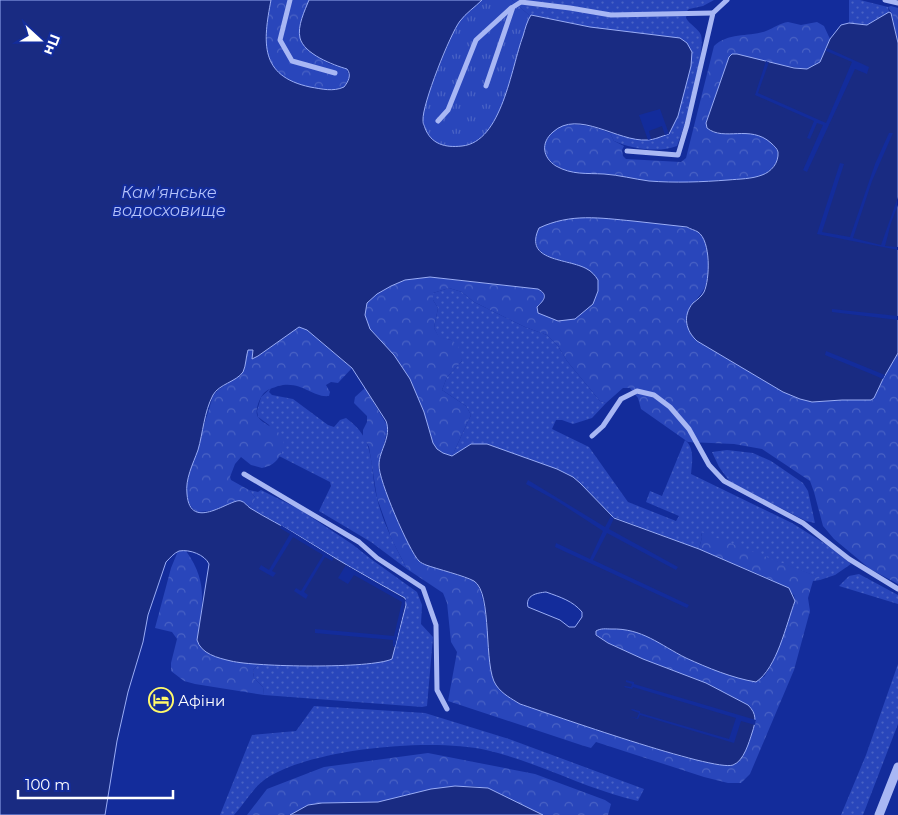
<svg xmlns="http://www.w3.org/2000/svg" width="898" height="815" font-family="Montserrat,sans-serif">
<style>
.grass{fill:url(#grass-dots)}
.forest{fill:url(#forest-crowns)}
.park{fill:url(#park-tufts)}
.water{fill:#192b82;stroke:#9aadf6;fill-rule:evenodd}
.pier{fill:#132c9b}
.lines{fill:none;stroke-linecap:round;stroke-linejoin:round}
.minor{stroke:#a8b7f4;stroke-width:5}
.tertiary{stroke:#a8b7f4;stroke-width:9}
.labels{text-anchor:middle;dominant-baseline:central;stroke-width:4;stroke-linejoin:round;paint-order:stroke}
.poi-label{font-size:15px;fill:#fff;stroke:#132c9b;text-anchor:start}
.water-label{font-size:16px;font-style:italic;fill:#b4c2fa;stroke:#132c9b}
</style>
<defs>
<pattern id="grass-dots" width="8" height="8" patternUnits="userSpaceOnUse" patternTransform="scale(1.25)"><rect width="8" height="8" fill="#2946bb"/><path d="M2 2h.1M6 6h.1" fill="none" stroke="#4962c5" stroke-width="1.8" stroke-linecap="round"/></pattern>
<pattern id="forest-crowns" width="20" height="18" patternUnits="userSpaceOnUse" patternTransform="scale(1.25)"><rect width="20" height="18" fill="#2946bb"/><path d="M2 6a3 3 0 1 1 6 0M12 15a3 3 0 1 1 6 0" fill="none" stroke="#4962c5"/></pattern>
<pattern id="park-tufts" width="24" height="20" patternUnits="userSpaceOnUse" patternTransform="scale(1.25)"><rect width="24" height="20" fill="#2946bb"/><path d="M3 7l-1-3M5 7V3M7 7l1-3M15 17l-1-3M17 17v-4M19 17l1-3" fill="none" stroke="#4962c5"/></pattern>
</defs>
<rect width="100%" height="100%" fill="#132c9b"/>
<!-- grass -->
<g class="grass">
<path d="M512,0h202l-11,6 -14,3 -2,2 -1,7c4,7 12,10 15,17 5,16 -16,93 -24,111 -17,7 -46,3 -63,-5l-4,-8 38,7 10,-3 -68,-110 -52,-11h-8z"/>
<path d="M849,0h11l28,7 1,5 -22,13 -18,-2z"/>
<path d="M449,288l13,4 12,10 51,25 22,8 11,11 9,15 33,40 6,2 -14,15 -19,6 -11,-4h-6l-4,9 37,18 39,55 48,19 3,-5 -33,-14 4,-11 12,5 23,-56c10,8 7,23 6,34l101,49 35,22 24,19 -16,11 -15,5 -2,-3 -117,-44 1,4 -3,12 -88,-33 -31,-33 -7,-6 -16,-8 -70,-25h-16l-19,12 19,-41 -5,-9 -24,-16 5,-13 15,-16 -11,-21 -12,-2 -5,-10 4,-20 -5,-8v-7z"/>
<path d="M271,388l-2,4 3,3 21,4 35,26 6,2 6,-7 6,-2c31,22 23,48 31,80 6,25 18,48 30,71l-36,-27 -52,-31 12,-25 -1,-4 -51,-26 3,-4 -13,-27 -11,-8 -1,-6 4,-14z"/>
<path d="M727,450l26,3 18,8 32,22 5,8 7,32 -9,-2 -76,-39 -11,-15 -7,-15z"/>
<path d="M249,490l9,2 3,-2 38,19 53,35 19,15 46,33 5,13 -1,19 12,13 -6,69 -5,1 -158,-12 -1,-8 -9,-9 -1,-8 6,-6 97,1 37,-9 13,-51 -2,-7 -83,-48 -49,-30 -24,-13 2,-1 5,-9z"/>
<path d="M859,574l39,21v9l-59,-18 10,-10z"/>
<path d="M898,664v60l-35,91h-22l25,-60z"/>
<path d="M314,706l111,7 84,26 135,50 -6,12 -12,-3c-48,-13 -92,-37 -140,-48 -54,-12 -168,-2 -216,26 -16,9 -24,26 -36,39h-14l32,-80 44,-4z"/>
</g>
<!-- forest -->
<g class="forest">
<path d="M271,0h38l-8,24 5,24 23,16 18,5 2,9 -5,9c-11,5 -22,2 -34,0 -51,-11 -47,-45 -39,-87z"/>
<path d="M891,6l7,2v35l-6,-29 -4,-7z"/>
<path d="M788,22l13,3 16,-3 7,4 6,13 -10,23 -13,7 -78,-12 -23,67c5,16 28,8 41,9 9,1 18,4 24,10 4,4 7,7 7,13 -1,9 -7,16 -16,19 -10,4 -23,4 -34,5 -26,2 -53,3 -80,1 -15,-2 -30,-6 -45,-7 -9,0 -18,1 -27,-1 -13,-3 -24,-8 -32,-19 0,-39 42,-31 66,-21l4,8 10,5 -2,4 1,6 3,3 55,3 5,-4 28,-112c14,-14 35,-9 52,-15 8,-3 14,-8 22,-9z"/>
<path d="M579,217c19,0 109,5 120,16 10,9 8,21 9,32 0,20 -3,26 -17,40l6,36 86,51 17,7 12,3 30,-2h29l5,-6 7,-15 15,-26v231l-28,-15 -36,-30 -11,-13 -9,-34 -4,-11 -48,-32 -28,-5 -46,-2 -47,-33 -3,-11 -8,-10h-7l-17,15 -6,-2 -33,-40 -9,-15 -11,-11 -22,-8 -51,-25 -12,-10 -13,-4 -16,5v7l5,8 -4,20 5,9 12,3 7,5 4,16 -15,16 -5,13 24,16 5,9 -19,41 -9,-3 -6,-4 -4,-6 -9,-31 -14,-33 -16,-24 -24,-26 -5,-14 2,-12 10,-9 14,-8 14,-6 25,-3 108,12c11,6 6,11 -1,18l1,6 32,-51c-20,-3 -42,-10 -31,-34l15,-7z"/>
<path d="M299,327l8,3 45,38 -14,15 -7,-1 -5,3 4,7 -1,4c-17,2 -27,-16 -51,-10 -5,2 -10,3 -14,7 -4,4 -10,18 -6,24 5,7 16,10 22,17 7,7 3,20 -4,27 -4,4 -9,6 -14,7l-11,-3 -10,-8 -6,7 -5,13 1,3 18,10 6,7 -1,6 -6,4 -3,-4 -12,-1 -16,8 -20,2c-11,-8 -11,-18 -10,-31l26,-85 5,-6 24,-17 6,-23h5v8l5,-2z"/>
<path d="M365,388l23,39 -10,40 2,8 21,55 18,31 7,4 49,16 5,9 5,20 7,58 14,27 14,9 162,53 44,8h8l14,-60 -42,-22 -63,-24 -35,-16 -12,-9v-3c15,-9 46,3 61,9l107,37 8,-13 23,-63 -1,-6 -22,-15 -73,-31 3,-12 -1,-5 118,45 1,3 -7,1 -5,17 2,13 -16,59 -44,104 -9,9h-13l-24,-6 -108,-35 -5,6 -10,-3 -133,-44 9,-49 -6,-10 -4,-39 -4,-10 -36,-24 -15,-29 -15,-42 -8,-51 -6,-10v-7l4,-8v-6l-13,-13 1,-6z"/>
<path d="M178,551h8c23,32 16,53 11,89 5,21 45,22 62,24l-6,6 1,8 9,9 1,8 -69,-11 -11,-3 -13,-10v-8l6,-24 -5,-7 -17,-4 16,-60z"/>
<path d="M428,753l107,21 70,26 6,4 -3,11h-65l-55,-27 -15,-2h-18l-24,3 -53,14h-56l-14,2 -18,10h-43l20,-26 57,-22z"/>
</g>
<!-- park -->
<path class="park" d="M482,0h30l18,16c-13,35 -21,86 -42,115 -16,22 -63,23 -65,-10 -1,-14 28,-87 37,-100 5,-8 15,-14 22,-21z"/>
<!-- water -->
<g class="water">
<path d="M0,0h271c-8,42 -12,76 39,87 12,2 23,5 34,0 4,-5 8,-12 3,-18 -14,-4 -43,-15 -47,-31 -3,-12 5,-28 9,-38h173c-7,7 -16,13 -22,21 -10,13 -38,84 -37,99 0,5 1,4 2,8 6,16 20,20 37,18 40,-4 49,-78 61,-110 2,-7 4,-15 8,-21l59,12 90,11 7,5 5,9 -1,14 -13,50 -9,18c-7,2 -15,6 -22,6 -29,2 -69,-31 -94,-8 -13,11 -10,26 3,34 16,9 30,7 48,8 15,1 30,5 45,7 26,2 53,1 79,-1 11,-1 24,-1 34,-5 9,-3 17,-12 16,-23 -1,-4 -4,-6 -7,-9 -21,-19 -47,-1 -64,-15l-1,-5 23,-66 3,-3h5l57,14 13,1 13,-7 10,-23 11,-14 8,-2 18,2 22,-13 2,1 7,30v310l-15,26 -9,19 -3,2h-29l-30,2 -12,-3 -17,-7 -86,-51c-11,-10 -15,-25 -4,-38 4,-3 9,-7 11,-11 6,-13 7,-51 -6,-60 -3,-2 -8,-3 -11,-5 -18,-2 -36,-4 -54,-6 -33,-3 -62,-8 -94,7 -16,34 29,30 48,41 4,2 8,6 11,11v11l-5,13 -18,15 -17,2 -20,-8 -1,-6c7,-7 12,-12 1,-18l-108,-12 -25,3 -14,6 -14,8 -10,9 -2,12 5,14 24,26 16,24 14,33 9,31 4,6 6,4 9,3 19,-12h16l70,25 16,8 7,6 34,35 85,31 90,39 6,13c-9,24 -18,67 -39,81 -24,-4 -48,-14 -70,-24 -26,-13 -44,-30 -75,-29 -5,0 -10,-1 -15,2v4l12,8 35,16 63,24 42,22c9,9 8,16 4,28 -3,9 -8,28 -19,32 -19,7 -183,-51 -213,-61 -8,-5 -18,-10 -24,-19 -13,-18 -3,-92 -22,-104 -9,-5 -37,-12 -48,-16 -2,-1 -5,-2 -7,-4 -10,-10 -41,-82 -40,-96 0,-15 13,-28 7,-44l-34,-53 -45,-38 -8,-3 -41,29 -6,3 1,-9h-5c-2,6 -2,16 -5,22 -7,10 -24,12 -30,23 -9,17 -10,38 -15,55 -5,14 -13,29 -11,44 3,40 45,3 54,7 4,1 6,5 9,7 16,10 33,18 49,28 35,22 70,42 106,62l1,7 -14,54c-21,10 -137,8 -161,2 -13,-3 -30,-7 -34,-21l12,-76c-4,-9 -19,-15 -30,-13 -5,2 -9,7 -13,11l-18,53 -5,27 -15,50 -11,49 -12,74h-105zM546,592c14,5 27,9 36,20v5l-7,10h-6l-9,-7 -32,-13c-3,-12 9,-14 18,-15z"/>
<path d="M455,786l33,2 55,27h-253l18,-10 14,-2 56,-1 53,-13z"/>
</g>
<!-- pier -->
<g class="pier">
<path d="M827,48l42,19 -2,7 -12,-5 -48,103 -4,-2 20,-45 -6,-2 -7,16 -3,-1 7,-17 -59,-26 11,-34 3,1 -11,31 68,30 26,-61 -26,-11z"/>
<path d="M660,109l9,25 -4,1 -3,-9 -13,5 2,8 -3,1 -9,-25z"/>
<path d="M889,133h4l-21,48 -19,57 28,7 17,-48v8l-7,18 -6,23 13,1v3l-81,-16 23,-71 4,1 -22,68 28,5 25,-73z"/>
<path d="M832,309l66,7v4l-66,-8z"/>
<path d="M826,351l59,24 -2,4 -14,-6 -44,-18z"/>
<path d="M528,480l77,47 6,-11 3,2 -5,11 69,38 -2,3 -69,-37 -14,27 96,45 -2,3 -132,-61 1,-4 34,16 13,-28 -46,-30 -31,-17z"/>
<path d="M281,525l53,33 -2,3 -7,-4 -21,35 4,3 -2,4 -12,-8 2,-3 5,3 22,-36 -30,-18 -21,34 4,2 -3,4 -14,-8 2,-4 8,5 21,-36 -10,-6z"/>
<path d="M346,565l60,35 -11,47 -2,-1v-6l-78,-7v-4l79,7 8,-34 -48,-27 -6,9 -10,-6z"/>
<path d="M626,680l8,2v2l122,36 -1,5 -14,-4 -7,22 -94,-28 -2,4 -8,-2 7,1 2,-5 -8,-3 1,-1 8,2v2l89,26 7,-21 -103,-31 -1,2 -8,-2 1,-1 6,1 1,-3 -6,-2z"/>
</g>
<g class="lines">
<!-- minor -->
<g class="minor">
<path d="M290,0l-10,40 12,21 43,12"/>
<path d="M885,0l13,3"/>
<path d="M486,86l27,-79 8,-5 49,6 41,7 102,-2"/>
<path d="M438,121l10,-11 28,-70 35,-32"/>
<path d="M627,151l51,4 9,-30 26,-112 14,-13"/>
<path d="M592,436l11,-10 18,-27 16,-8 17,4 16,12 19,22 20,36 15,16 79,42 46,36 49,30"/>
<path d="M244,474l115,68 18,16 46,30 13,37 1,65 10,19"/>
</g>
<!-- tertiary -->
<path class="tertiary" d="M879,815l19,-48"/>
</g>
<!-- icons -->
<defs>
<symbol id="hotel-ring" viewBox="-11 -11 22 22"><circle r="9.5" fill="#132c9b" stroke="#fffa6a" stroke-width="1.5"/><path d="M-6-4.5h1.5V1H6V5H4.5V3h-9V5H-6ZM-4 0a1.8 1.8 0 1 1 3.6 0ZM.5 0V-2.5h3Q6-2.5 6 0Z" fill="#fffa6a"/></symbol>
</defs>
<g fill-rule="evenodd">
<use href="#hotel-ring" x="147" y="686" width="28" height="28"/>
</g>
<g class="labels">
<!-- poi labels -->
<g class="poi-label">
<text x="178" y="700">Афіни</text>
</g>
<!-- water labels -->
<g class="water-label">
<text x="169" y="192">Кам'янське<tspan x="169" dy="18">водосховище</tspan></text>
</g>
</g>
<!-- north arrow -->
<g transform="translate(40 40) rotate(111)" stroke="#132c9b" stroke-width="4" paint-order="stroke">
<path d="M0-4L9 19L0 12L-9 19Z" fill="#ffffff"/>
<text y="-8" font-size="14" font-weight="bold" text-anchor="middle" fill="#ffffff">Пн</text>
</g>
<!-- scale -->
<path d="M18 790v8h155v-8" fill="none" stroke="#ffffff" stroke-width="2.5"/>
<text x="25" y="790" font-size="15" fill="#ffffff" stroke="#132c9b" stroke-width="4" paint-order="stroke">100 m</text>
</svg>
